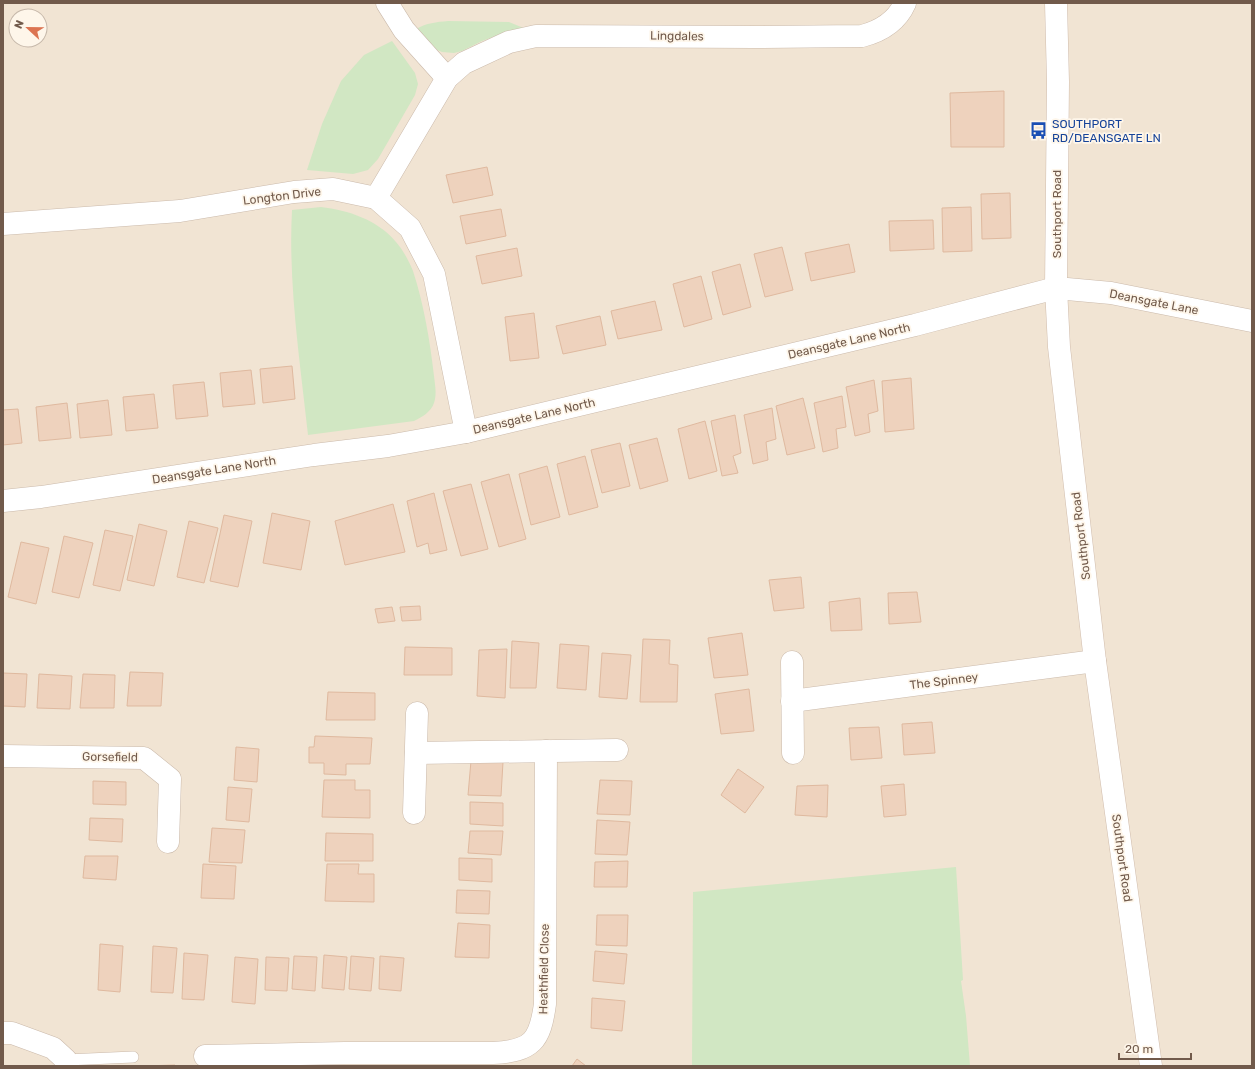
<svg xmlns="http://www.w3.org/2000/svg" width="1255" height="1069" font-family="Rubik,sans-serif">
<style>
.residential{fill:#f1e4d3;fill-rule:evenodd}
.green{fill:#d1e7c3}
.building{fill:#eed2bd;stroke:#dfb99f}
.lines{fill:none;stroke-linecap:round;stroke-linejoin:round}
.lane-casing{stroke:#cbbaab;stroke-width:12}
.street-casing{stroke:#cbbaab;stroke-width:23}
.secondary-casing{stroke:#d0bcac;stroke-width:23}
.lane{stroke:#fff;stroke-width:11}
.street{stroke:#fff;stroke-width:22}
.secondary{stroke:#fff;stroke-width:22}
.labels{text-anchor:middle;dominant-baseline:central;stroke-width:3.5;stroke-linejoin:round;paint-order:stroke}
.street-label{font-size:12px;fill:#715a4b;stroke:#fef6ea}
.transit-label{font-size:12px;fill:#164399;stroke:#fef6ea;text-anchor:start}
</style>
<rect width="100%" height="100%" fill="#faf2e4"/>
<!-- residential -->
<path class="residential" d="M3,3h1249v1063h-1249zM16,16h24v24h-24z"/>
<!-- green -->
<g class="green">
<path d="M448,21l61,1 17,7 -22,4 -22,8 -20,10 -8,2 -12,-1 -7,-3 -19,-20c11,-6 20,-7 32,-8z"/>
<path d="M392,41l23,32 3,11 -3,11 -37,64 -10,11 -15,4 -46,-4 15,-46 19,-43 23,-26z"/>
<path d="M321,207c27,3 57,13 75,35 7,8 13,19 17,29 11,34 17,70 21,105 1,9 3,18 0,27 -3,9 -12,14 -20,18l-106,14c-8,-74 -20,-151 -16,-225z"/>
<path d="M956,867l7,113 -2,1 5,35 4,50h-278l1,-174z"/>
</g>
<!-- building -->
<g class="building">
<path d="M1004,91v56h-53l-1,-54z"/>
<path d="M487,167l6,28 -40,8 -7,-28z"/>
<path d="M1010,193l1,45 -29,1 -1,-45z"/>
<path d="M971,207l1,44 -29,1 -1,-44z"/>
<path d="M501,209l5,27 -40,8 -6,-28z"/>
<path d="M933,220l1,29 -44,2 -1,-30z"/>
<path d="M849,244l6,28 -44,9 -6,-28z"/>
<path d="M782,247l11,43 -28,7 -11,-43z"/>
<path d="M517,248l5,28 -40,8 -6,-28z"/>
<path d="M740,264l11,43 -28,8 -11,-43z"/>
<path d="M701,276l11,43 -28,8 -11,-43z"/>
<path d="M655,301l7,29 -44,9 -7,-28z"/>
<path d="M534,313l5,45 -29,3 -5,-44z"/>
<path d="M600,316l6,29 -43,9 -7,-28z"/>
<path d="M292,366l3,33 -32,4 -3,-34z"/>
<path d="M251,370l4,34 -32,3 -3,-34z"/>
<path d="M911,378l3,51 -29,3 -3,-51z"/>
<path d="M874,380l4,31 -10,3 2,18 -15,4 -9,-49z"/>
<path d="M204,382l4,34 -32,3 -3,-34z"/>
<path d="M154,394l4,34 -32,3 -3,-34z"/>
<path d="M842,396l4,31 -10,2 2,19 -15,4 -9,-49z"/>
<path d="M803,398l12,50 -28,7 -11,-49z"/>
<path d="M108,400l4,35 -32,3 -3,-34z"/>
<path d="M67,403l4,35 -32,3 -3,-34z"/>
<path d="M772,408l4,31 -10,3 2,18 -15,4 -9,-49z"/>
<path d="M18,409l4,34 -19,2v-35z"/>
<path d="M735,415l6,38 -8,3 5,17 -16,3 -11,-55z"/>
<path d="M705,421l12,50 -28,8 -11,-50z"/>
<path d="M657,438l11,43 -28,8 -11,-44z"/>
<path d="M620,443l10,43 -28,7 -11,-43z"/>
<path d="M585,456l13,51 -29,8 -12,-51z"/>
<path d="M547,466l13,51 -29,8 -12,-51z"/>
<path d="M509,474l17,65 -27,8 -18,-65z"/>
<path d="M471,484l17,65 -27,7 -18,-65z"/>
<path d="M434,493l13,57 -17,4 -2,-11 -11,4 -10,-46z"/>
<path d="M393,504l12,48 -60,13 -10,-44z"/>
<path d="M272,513l38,8 -9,49 -38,-7z"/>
<path d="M224,515l28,6 -14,66 -28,-6z"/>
<path d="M189,521l29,7 -14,55 -27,-6z"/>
<path d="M139,524l28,7 -13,55 -27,-6z"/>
<path d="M105,530l28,6 -13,55 -27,-6z"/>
<path d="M64,536l29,7 -14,55 -27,-6z"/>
<path d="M21,542l28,6 -13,56 -28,-7z"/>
<path d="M801,577l3,31 -30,3 -5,-31z"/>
<path d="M917,592l4,30 -32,2 -1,-31z"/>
<path d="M860,598l2,32 -31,1 -2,-29z"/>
<path d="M420,606l1,14 -19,1 -2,-14z"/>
<path d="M392,607l3,14 -17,2 -3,-14z"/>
<path d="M742,633l6,42 -34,3 -6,-40z"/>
<path d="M643,639l27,1 -1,24 9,1 -1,37h-37z"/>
<path d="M512,641l27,2 -3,45h-26z"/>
<path d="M560,644l29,2 -3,44 -29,-2z"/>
<path d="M405,647l47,1v27h-48z"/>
<path d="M507,649l-2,49 -28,-2 2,-46z"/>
<path d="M602,653l29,2 -4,44 -28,-2z"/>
<path d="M130,672l33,1 -2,33h-34z"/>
<path d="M3,673l24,1 -2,33 -22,-1z"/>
<path d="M39,674l33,2 -2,33 -33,-1z"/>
<path d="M83,674l32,1 -1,33h-34z"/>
<path d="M749,689l5,42 -33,3 -6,-40z"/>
<path d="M328,692l47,1v27h-49z"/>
<path d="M932,722l3,31 -31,2 -2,-31z"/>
<path d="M879,727l3,31 -31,2 -2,-32z"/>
<path d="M315,736l57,2 -2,26h-24v11l-22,-1v-11h-15v-16h5z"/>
<path d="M236,747l23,2 -2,33 -23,-2z"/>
<path d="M471,761l32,1 -2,34 -33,-1z"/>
<path d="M738,769l26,18 -19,26 -24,-18z"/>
<path d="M324,780h31v10h15v28l-48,-1z"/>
<path d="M600,780l32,1 -2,34 -33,-1z"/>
<path d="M93,781l33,1v23l-33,-1z"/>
<path d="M904,784l2,31 -22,2 -3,-31z"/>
<path d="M828,785l-1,32 -32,-2 2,-29z"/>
<path d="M228,787l24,2 -3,33 -23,-2z"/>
<path d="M470,802l33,1v23l-33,-2z"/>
<path d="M90,818l33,1 -1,23 -33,-2z"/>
<path d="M597,820l33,2 -3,33 -32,-1z"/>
<path d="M212,828l33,2 -3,33 -33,-1z"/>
<path d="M470,831h33l-2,24 -33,-2z"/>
<path d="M326,833l47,1v27h-48z"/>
<path d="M85,856h33l-2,24 -33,-2z"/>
<path d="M459,858l33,1v23l-33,-2z"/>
<path d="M628,861l-1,26h-33l1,-25z"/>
<path d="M203,864l33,2 -2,33 -33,-1z"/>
<path d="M327,864h32l-1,10h16v28l-49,-1z"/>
<path d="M457,890l33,1 -1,23 -33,-1z"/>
<path d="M597,915h31l-1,31 -31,-1z"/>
<path d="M458,923l32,2 -1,33 -34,-1z"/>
<path d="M100,944l23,2 -3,46 -22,-2z"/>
<path d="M153,946l24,2 -4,45 -22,-1z"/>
<path d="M595,951l32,3 -3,30 -31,-3z"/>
<path d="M184,953l24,2 -4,45 -22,-1z"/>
<path d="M324,955l23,2 -3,33 -22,-2z"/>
<path d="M294,956l23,1 -2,34 -23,-2z"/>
<path d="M351,956l23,2 -3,33 -22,-2z"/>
<path d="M380,956l24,2 -3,33 -22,-2z"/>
<path d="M235,957l23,2 -3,45 -23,-2z"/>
<path d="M266,957l23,1 -2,33 -22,-1z"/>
<path d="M592,998l33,3 -3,30 -31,-3z"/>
<path d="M577,1059l9,7h-14z"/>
<path d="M175,1065v1h-32z"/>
</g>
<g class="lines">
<defs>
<path id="lane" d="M66,1060l67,-3"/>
<g id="street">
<path d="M387,3l17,27 43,48"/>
<path d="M376,198l71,-120 17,-15 45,-21 27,-6 220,1 106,-1c19,-5 35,-15 43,-33"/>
<path d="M3,224l177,-13 114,-19 39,-3 43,9 34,30 24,46 32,158"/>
<path d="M3,501l38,-4 273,-42 74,-9 78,-14 449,-107 141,-37 55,5 141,28"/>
<path d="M792,662l1,91"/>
<path d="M792,701l303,-40"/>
<path d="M416,753l201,-3"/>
<path d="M3,756l141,2 26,21 -2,63"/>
<path d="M414,813l3,-100"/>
<path d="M3,1033h9l41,15 13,12 2,6"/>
<path d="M205,1056l140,-3h148c39,-2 47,-12 52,-49l1,-253"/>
</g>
<path id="secondary" d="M1056,3l2,79 -2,206 3,59 36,314 56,405"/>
</defs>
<!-- lane casing -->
<use href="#lane" class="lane-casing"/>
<!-- street casing -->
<use href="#street" class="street-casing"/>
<!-- secondary casing -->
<use href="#secondary" class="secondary-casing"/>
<!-- lane -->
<use href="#lane" class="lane"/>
<!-- street -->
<use href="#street" class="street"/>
<!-- secondary -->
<use href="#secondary" class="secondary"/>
</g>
<!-- icons -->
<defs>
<symbol id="bus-bare" viewBox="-9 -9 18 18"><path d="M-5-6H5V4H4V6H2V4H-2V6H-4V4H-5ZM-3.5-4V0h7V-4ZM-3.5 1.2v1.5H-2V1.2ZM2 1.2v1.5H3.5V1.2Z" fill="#1a4fb4" stroke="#fef6ea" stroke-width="2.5" paint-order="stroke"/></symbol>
</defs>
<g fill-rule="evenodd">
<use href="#bus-bare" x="1026" y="118" width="25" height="25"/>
</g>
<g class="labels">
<!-- street labels -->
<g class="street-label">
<text transform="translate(677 36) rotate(1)">Lingdales</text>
<text transform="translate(282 196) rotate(-7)">Longton Drive</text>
<text transform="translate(1057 214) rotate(-90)">Southport Road</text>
<text transform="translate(1154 302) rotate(11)">Deansgate Lane</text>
<text transform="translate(849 341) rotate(-13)">Deansgate Lane North</text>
<text transform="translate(534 416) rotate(-13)">Deansgate Lane North</text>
<text transform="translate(214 470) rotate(-9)">Deansgate Lane North</text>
<text transform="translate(1081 536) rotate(-97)">Southport Road</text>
<text transform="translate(944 681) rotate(-7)">The Spinney</text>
<text transform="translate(110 757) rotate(1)">Gorsefield</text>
<text transform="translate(1122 858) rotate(82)">Southport Road</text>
<text transform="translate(544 969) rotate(-89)">Heathfield Close</text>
</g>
<!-- transit labels -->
<g class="transit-label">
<text x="1052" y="124">SOUTHPORT<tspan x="1052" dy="14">RD/DEANSGATE LN</tspan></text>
</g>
</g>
<!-- border -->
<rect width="1255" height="1069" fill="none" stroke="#715a4b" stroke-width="8"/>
<!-- north arrow -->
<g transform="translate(28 28) rotate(292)"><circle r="19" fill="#fef6ea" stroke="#c6b8aa"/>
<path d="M0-3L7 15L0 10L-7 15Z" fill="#dc7451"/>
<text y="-6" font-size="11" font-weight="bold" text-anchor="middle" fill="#715a4b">N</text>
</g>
<!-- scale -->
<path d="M1119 1053v6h72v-6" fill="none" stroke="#715a4b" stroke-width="2"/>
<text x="1125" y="1053" font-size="12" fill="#715a4b" stroke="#fef6ea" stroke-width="3" paint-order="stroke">20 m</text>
</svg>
